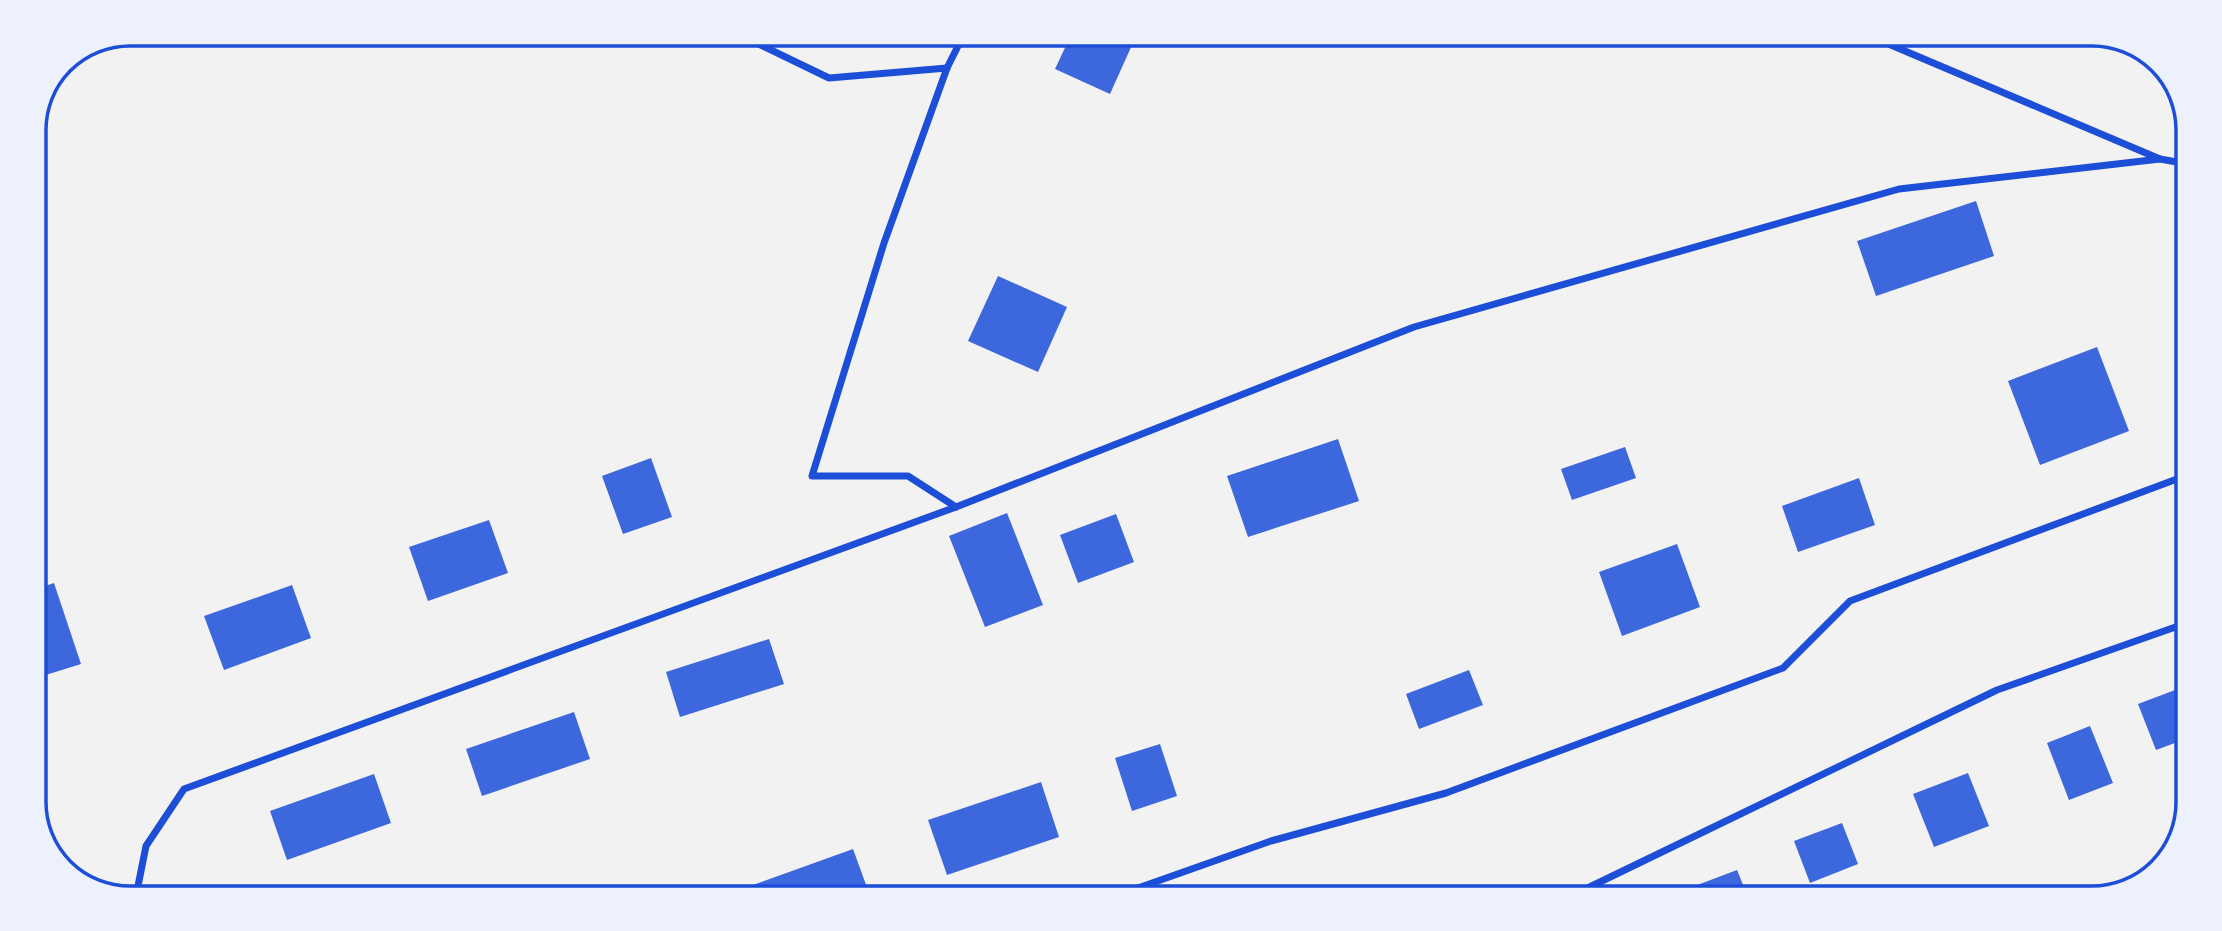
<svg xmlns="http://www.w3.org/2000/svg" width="2222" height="931" font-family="'IBM Plex Sans',sans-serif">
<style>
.building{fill:#3d67dc}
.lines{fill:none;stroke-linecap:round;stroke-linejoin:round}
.minor{stroke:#1d4ed8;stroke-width:7}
.rim{fill:none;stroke:#1d4ed8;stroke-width:3.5}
</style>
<rect width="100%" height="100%" fill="#f2f2f2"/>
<!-- building -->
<g class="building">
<path d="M1070,37h43l19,8 -22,49 -55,-25z"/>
<path d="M1976,201l18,55 -118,40 -19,-55z"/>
<path d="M998,276l69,31 -29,65 -70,-31z"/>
<path d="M2097,347l32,84 -89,34 -32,-84z"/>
<path d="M1338,439l21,62 -111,36 -21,-61z"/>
<path d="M1625,447l11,31 -64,22 -11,-31z"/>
<path d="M651,458l21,59 -49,17 -21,-58z"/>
<path d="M1859,478l16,47 -77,27 -16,-46z"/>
<path d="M1007,513l36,92 -58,22 -36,-91z"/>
<path d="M1116,514l18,48 -56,21 -18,-48z"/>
<path d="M489,520l19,53 -80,28 -19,-54z"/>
<path d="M1677,544l23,63 -78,29 -23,-64z"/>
<path d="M54,583l27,81 -48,15v-89z"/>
<path d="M292,585l19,53 -87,32 -20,-54z"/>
<path d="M769,639l15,45 -104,33 -14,-45z"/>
<path d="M1469,670l14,35 -64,24 -13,-35z"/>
<path d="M2183,687v53l-27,10 -18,-46z"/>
<path d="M574,712l16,47 -108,37 -16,-47z"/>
<path d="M2090,726l23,57 -44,17 -22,-57z"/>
<path d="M1160,744l17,52 -45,15 -17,-53z"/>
<path d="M1968,773l21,53 -55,21 -21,-53z"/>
<path d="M374,774l17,49 -104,37 -17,-49z"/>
<path d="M1041,782l18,55 -112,38 -19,-55z"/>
<path d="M1842,823l16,41 -48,19 -16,-42z"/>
<path d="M853,849l16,44h-138z"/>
<path d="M1737,870l11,27 -62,-1 -2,-6z"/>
</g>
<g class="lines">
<!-- minor -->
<g class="minor">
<path d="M740,35l89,43 118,-10"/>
<path d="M1879,40l281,119 28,5"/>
<path d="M956,507l-48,-31h-96l72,-233 63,-175 16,-32"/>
<path d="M137,891l9,-45 38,-57 772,-282 458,-180 485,-138 261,-30"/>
<path d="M1121,894l150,-53 175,-48 337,-125 67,-67 335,-125"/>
<path d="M1571,896l426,-206 187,-66"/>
</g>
</g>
<!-- crop -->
<path d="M0 0H2222V931H0ZM130 46H2092A84 84 0 0 1 2176 130V802A84 84 0 0 1 2092 886H130A84 84 0 0 1 46 802V130A84 84 0 0 1 130 46Z" fill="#edf1fc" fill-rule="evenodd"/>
<path class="rim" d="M130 46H2092A84 84 0 0 1 2176 130V802A84 84 0 0 1 2092 886H130A84 84 0 0 1 46 802V130A84 84 0 0 1 130 46Z"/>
</svg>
